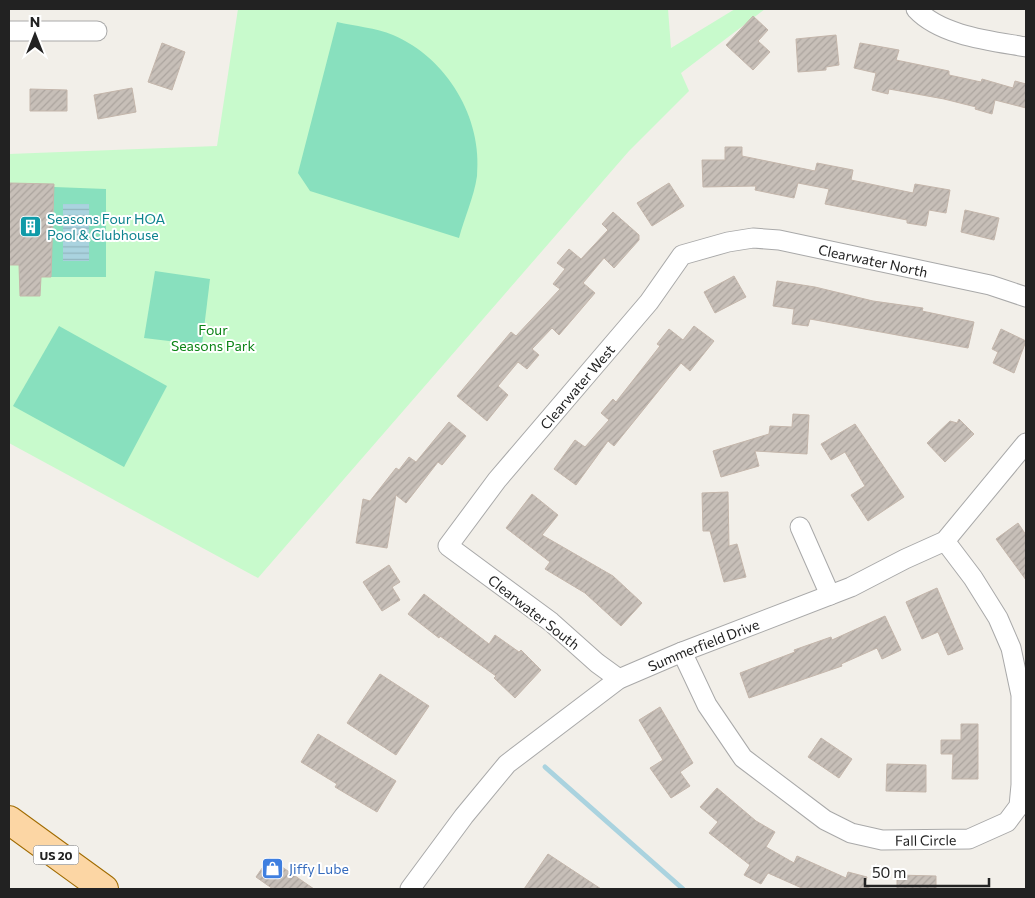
<svg xmlns="http://www.w3.org/2000/svg" width="1035" height="898" font-family="Commissioner,sans-serif">
<style>
.park{fill:#c8facc}
.pitch{fill:#88e0be}
.water{fill:url(#water-rules)}
.lines{fill:none;stroke-linecap:round;stroke-linejoin:round}
.stream{stroke:#aad3df;stroke-width:5}
.building{fill:url(#building-hatch);stroke:#c4b6ab}
.minor-casing{stroke:#a9a9a9;stroke-width:21}
.primary-casing{stroke:#a06b00;stroke-width:30}
.minor{stroke:#fff;stroke-width:19}
.primary{stroke:#fcd6a4;stroke-width:28}
.labels{text-anchor:middle;dominant-baseline:central;stroke-width:4;stroke-linejoin:round;paint-order:stroke}
.shield{fill:#fff;stroke:#646464;stroke-width:1}
.shield-label{font-size:12px;font-weight:bold;fill:#222}
.culture-label{font-size:14px;fill:#0d838f;stroke:#fff;text-anchor:start}
.street-label{font-size:14px;fill:#222;stroke:#fff}
.park-label{font-size:14px;fill:#0c8416;stroke:#fff}
.shop-label{font-size:14px;fill:#366cbe;stroke:#fff;text-anchor:start}
</style>
<defs>
<pattern id="water-rules" width="6" height="5" patternUnits="userSpaceOnUse" patternTransform="scale(1.25)"><rect width="6" height="5" fill="#aad3df"/><path d="M0 2.5h6" fill="none" stroke="#92b5bf"/></pattern>
<pattern id="building-hatch" width="6" height="6" patternUnits="userSpaceOnUse" patternTransform="scale(1.25)"><rect width="6" height="6" fill="#c7bfb8"/><path d="M-1 1l2-2M0 6l6-6M5 7l2-2" fill="none" stroke="#aba49e"/></pattern>
</defs>
<rect width="100%" height="100%" fill="#f2efe9"/>
<!-- park -->
<path class="park" d="M238,9h430l3,39 64,-39h30l-84,64 8,18 -60,60 -371,427 -249,-135v-289l208,-8z"/>
<!-- pitch -->
<g class="pitch">
<path d="M337,22c18,4 39,6 56,13 54,23 90,83 84,141 -3,21 -13,43 -18,62l-149,-47 -12,-18z"/>
<path d="M54,187l52,2v88h-55z"/>
<path d="M155,271l55,8 -8,66 -58,-7z"/>
<path d="M59,326l108,60 -43,81 -111,-61z"/>
</g>
<!-- water -->
<rect class="water" x="63" y="204" width="26" height="57"/>
<g class="lines">
<!-- stream -->
<path class="stream" d="M545,767l138,122"/>
</g>
<!-- building -->
<g class="building">
<path d="M753,16l15,14 -10,11 12,11 -17,18 -27,-25z"/>
<path d="M836,35l3,30 -13,2v3l-28,2 -2,-33z"/>
<path d="M162,43l23,9 -13,38 -24,-8z"/>
<path d="M860,43l39,7 -3,10 53,11v4l32,7 1,-3 31,9 2,-7 11,3v24l-31,-8 -3,14 -17,-5 1,-2 -32,-8 -55,-10 -1,5 -16,-4 4,-17 -22,-5z"/>
<path d="M132,88l4,24 -38,7 -4,-24z"/>
<path d="M30,89l37,1v21h-37z"/>
<path d="M725,147h17v9l73,15 2,-8 36,7 -2,10 62,13 2,-9 35,6 -4,23 -17,-3 -3,16 -19,-3v-3l-82,-16 4,-15 -31,-6 -4,15 -39,-8 1,-4 -53,1 -1,-27h23z"/>
<path d="M9,183l45,1 -3,93h-10l-1,19h-20l-1,-31h-10z"/>
<path d="M669,183l15,23 -32,20 -15,-23z"/>
<path d="M965,210l34,8 -5,22 -33,-8z"/>
<path d="M613,212l26,23v5l-25,28 -10,-10 -21,25 12,10 -36,42 -7,-7 -20,21 7,6 -12,14 -9,-7 -20,24 10,9 -21,26 -30,-25 54,-64 5,4 44,-47 -7,-5 12,-15 -8,-6 12,-14 12,10 27,-29 -6,-6z"/>
<path d="M734,276l12,21 -31,16 -11,-21z"/>
<path d="M777,281l38,6 58,14 50,7 -1,3 52,11 -6,26 -158,-29 -2,7 -16,-2 2,-15 -21,-3z"/>
<path d="M694,326l20,15 -24,30 -9,-8 -67,83 -6,-5 -32,44 -22,-16 21,-29 10,7 24,-27 -8,-7 12,-14 3,3 44,-56 -3,-2 12,-15 14,11z"/>
<path d="M1001,329l25,12 -12,32 -21,-10 5,-11 -6,-3z"/>
<path d="M793,414l16,1 -2,39 -52,-3 4,15 -38,11 -8,-26 56,-17 1,-8 22,1z"/>
<path d="M959,419l15,15 -29,28 -18,-19 23,-22 7,2z"/>
<path d="M449,422l17,14 -24,29 -4,-3 -32,41 -10,-8 -9,53 -31,-5 7,-44 7,2 26,-33 3,2 10,-13 7,5z"/>
<path d="M855,424l49,73 -36,24 -17,-26 14,-9 -20,-34 -14,8 -10,-16z"/>
<path d="M728,492l1,54 8,-2 9,33 -22,5 -14,-51h-7l-1,-38z"/>
<path d="M532,494l26,21 -16,20 71,41 29,27 -21,23 -36,-33 -40,-24 5,-7 -44,-34z"/>
<path d="M1018,523l8,12v45l-30,-41z"/>
<path d="M389,565l11,17 -8,5 8,13 -18,11 -19,-29z"/>
<path d="M937,588l26,61 -15,6 -10,-23 -16,7 -16,-37z"/>
<path d="M424,594l65,50 6,-9 24,17 2,-2 20,20 -26,28 -21,-20 2,-2 -56,-40 -1,2 -31,-24z"/>
<path d="M885,616l16,34 -19,9 -5,-11 -36,16 1,2 -93,32 -9,-25 55,-21 -1,-2 37,-13 1,3z"/>
<path d="M380,674l49,32 -33,49 -49,-32z"/>
<path d="M660,707l33,56 -13,9 10,14 -19,12 -21,-30 13,-8 -24,-40z"/>
<path d="M961,724h17v55h-26l1,-25h-12v-14h20z"/>
<path d="M318,734l78,47 -19,31 -42,-25 2,-3 -36,-22z"/>
<path d="M821,738l31,21 -13,19 -31,-21z"/>
<path d="M887,764l39,1v27l-40,-1z"/>
<path d="M717,788l39,33 19,11 -9,15 28,16 3,-7 49,22 2,-6 19,5 -3,9 8,3h-68l-36,-16 -7,11 -17,-9 6,-10 -41,-32 9,-11 -18,-15z"/>
<path d="M548,854l53,35h-77z"/>
<path d="M269,858l45,31h-41l-17,-12z"/>
<path d="M897,875l39,1v13h-39z"/>
</g>
<g class="lines">
<defs>
<g id="minor">
<path d="M916,9c25,27 76,32 110,38"/>
<path d="M9,31h88"/>
<path d="M800,527l30,68"/>
<path id="s1" d="M682,652l25,53 36,53 82,62 26,13 31,7 87,-1 38,-17 12,-16 2,-21v-90l-10,-47 -13,-30 -25,-40 -28,-37"/>
<path id="s2" d="M619,679l-22,-16 -46,-41 -103,-76 49,-66 152,-178 33,-47 46,-13 25,-4 26,2 211,45 36,12"/>
<path id="s3" d="M410,889l54,-73 43,-52 112,-85 63,-27 169,-65 54,-28 40,-18 81,-98"/>
</g>
<path id="primary" d="M9,820l95,69"/>
</defs>
<!-- minor casing -->
<use href="#minor" class="minor-casing"/>
<!-- primary casing -->
<use href="#primary" class="primary-casing"/>
<!-- minor -->
<use href="#minor" class="minor"/>
<!-- primary -->
<use href="#primary" class="primary"/>
</g>
<!-- icons -->
<defs>
<symbol id="building-square" viewBox="-11 -11 22 22"><rect x="-9" y="-9" width="18" height="18" rx="4" fill="#0f9aa8" stroke="#fff"/><path d="M-4-6H4V6H1V3H-1V6H-4ZM-2.5-4.3h1.7v1.8h-1.7ZM.8-4.3h1.7v1.8H.8ZM-2.5-1h1.7V.8h-1.7ZM.8-1h1.7V.8H.8Z" fill="#fff"/></symbol>
<symbol id="shop-square" viewBox="-11 -11 22 22"><rect x="-9" y="-9" width="18" height="18" rx="4" fill="#3f7fe0" stroke="#fff"/><path d="M-5-2.5h2.3a2.7 3.5 0 0 1 5.4 0H5L5.5 6h-11ZM-1.5-2.5h3a1.5 2.3 0 0 0-3 0Z" fill="#fff"/></symbol>
</defs>
<g fill-rule="evenodd">
<use href="#building-square" x="18" y="214" width="25" height="25"/>
<use href="#shop-square" x="260" y="856" width="25" height="25"/>
</g>
<g class="labels">
<!-- shield labels -->
<rect class="shield" x="33.5" y="845.5" width="45" height="19" rx="4"/>
<g class="shield-label">
<text x="56" y="855">US 20</text>
</g>
<!-- culture labels -->
<g class="culture-label">
<text x="47" y="218">Seasons Four HOA<tspan x="47" dy="16">Pool &amp; Clubhouse</tspan></text>
</g>
<!-- street labels -->
<g class="street-label">
<text stroke="none"><textPath href="#s2" startOffset="786">Clearwater North</textPath></text>
<text stroke="none"><textPath href="#s2" startOffset="422">Clearwater West</textPath></text>
<text transform="translate(534 612) rotate(38)">Clearwater South</text>
<text stroke="none"><textPath href="#s3" startOffset="390">Summerfield Drive</textPath></text>
<text stroke="none"><textPath href="#s1" startOffset="330">Fall Circle</textPath></text>
</g>
<!-- park labels -->
<g class="park-label">
<text x="213" y="329">Four<tspan x="213" dy="16">Seasons Park</tspan></text>
</g>
<!-- shop labels -->
<g class="shop-label">
<text x="289" y="868">Jiffy Lube</text>
</g>
</g>
<!-- border -->
<rect width="1035" height="898" fill="none" stroke="#222222" stroke-width="20"/>
<!-- north arrow -->
<g transform="translate(35 35)" stroke="#ffffff" stroke-width="4" paint-order="stroke">
<path d="M0-4L9 19L0 12L-9 19Z" fill="#222222"/>
<text y="-8" font-size="14" font-weight="bold" text-anchor="middle" fill="#222222">N</text>
</g>
<!-- scale -->
<path d="M865 878v8h124v-8" fill="none" stroke="#222222" stroke-width="2.5"/>
<text x="872" y="878" font-size="15" fill="#222222" stroke="#ffffff" stroke-width="4" paint-order="stroke">50 m</text>
</svg>
